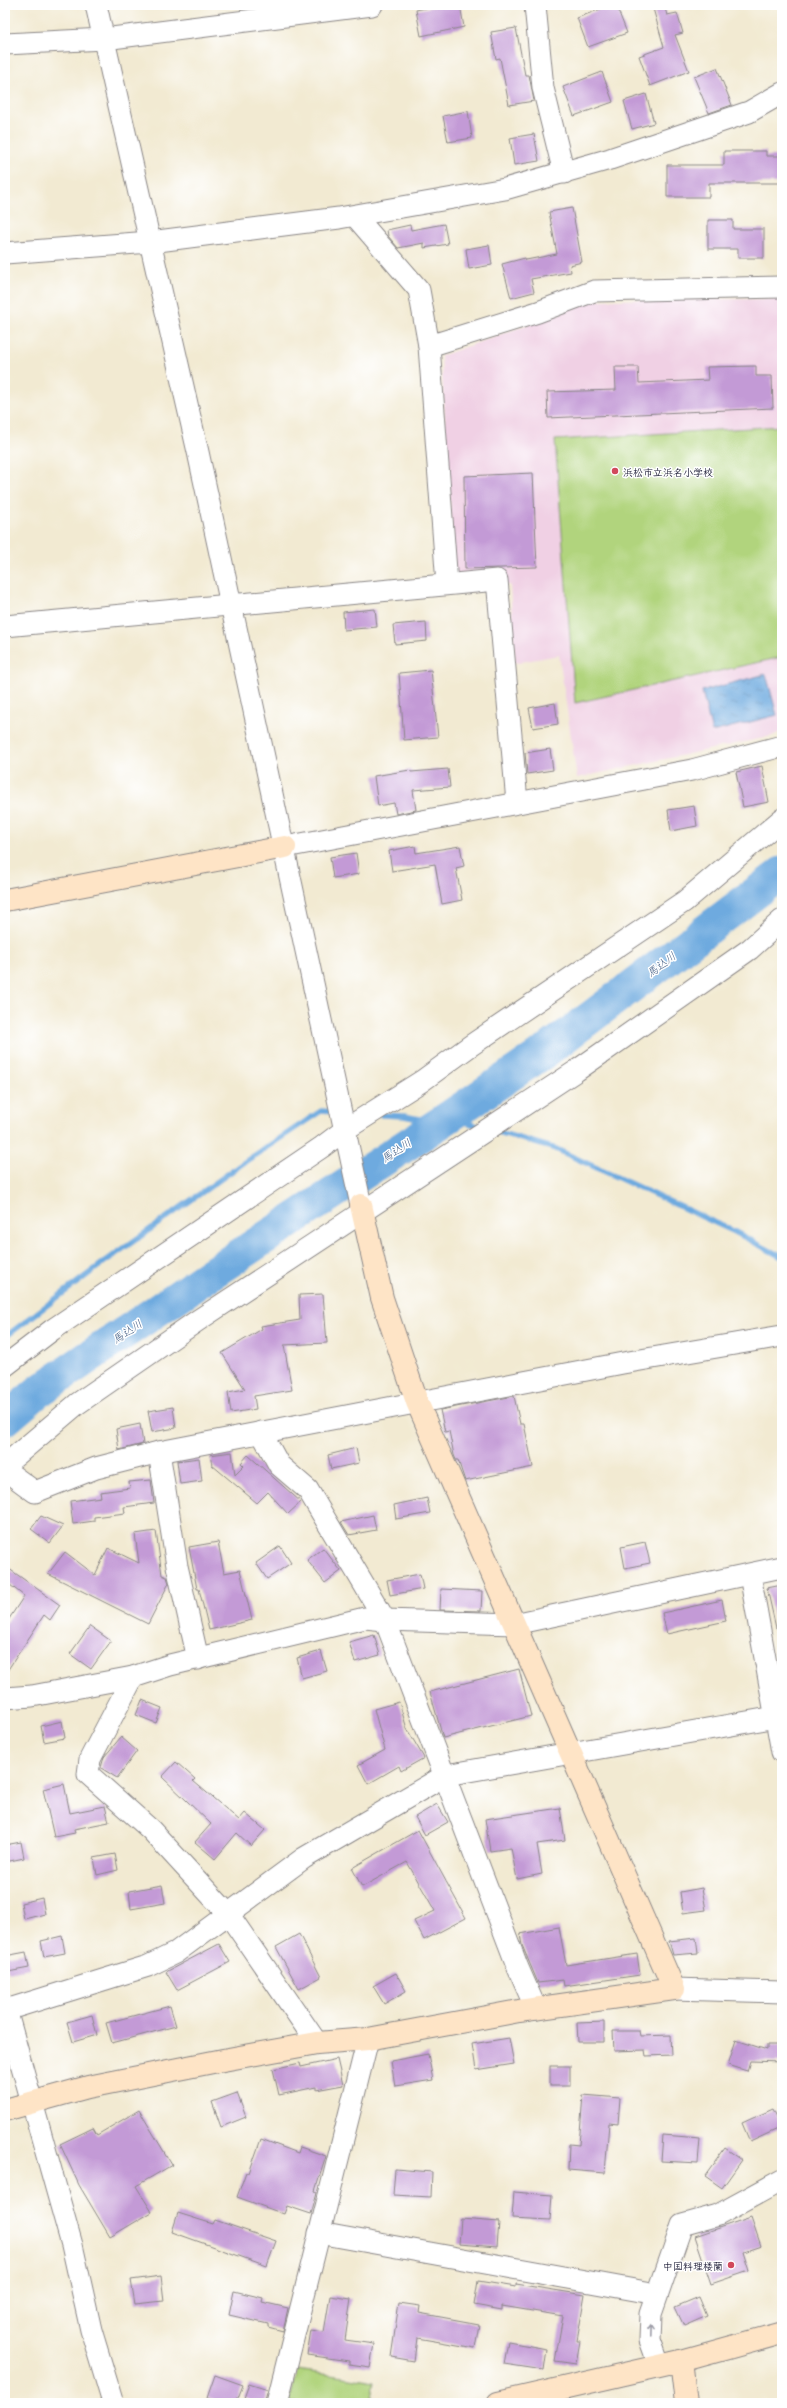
<svg xmlns="http://www.w3.org/2000/svg" width="787" height="2408" font-family="'Playpen Sans','Klee One',sans-serif">
<style>
.built{fill:#f0d0e4}
.grass{fill:#b1d47d;stroke:#6a7b5c}
.water{fill:url(#water-ripples);stroke:#48668d}
.lines{fill:none;stroke-linecap:round;stroke-linejoin:round}
.stream{stroke:#6eaadf;stroke-width:5.5}
.river{stroke:#6eaadf;stroke-width:33}
.building{fill:#c39ad6}
.street-casing{stroke:#8a8686;stroke-width:23}
.secondary-casing{stroke:#8a8686;stroke-width:24}
.street{stroke:#fff;stroke-width:21}
.secondary{stroke:#fee4c6;stroke-width:22}
.oneway{stroke:#9c9ca7}
.poi-dot{fill:#d1495b;stroke:#fff;stroke-width:1.5}
.labels{text-anchor:middle;dominant-baseline:central;stroke-width:3;stroke-linejoin:round;paint-order:stroke}
.poi-label{font-size:10px;font-weight:bold;fill:#22223b;stroke:#fff;text-anchor:start}
.water-label{font-size:11px;font-style:italic;fill:#445f85;stroke:#fff}
</style>
<defs>
<pattern id="water-ripples" width="26" height="14" patternUnits="userSpaceOnUse"><rect width="26" height="14" fill="#6eaadf"/><path d="M2 4q2-2 4 0t4 0M15 11q2-2 4 0t4 0" fill="none" stroke="#5a8ab6"/></pattern>
</defs>
<rect width="100%" height="100%" fill="#fff"/>
<filter id="ink" filterUnits="userSpaceOnUse"><feTurbulence type="fractalNoise" baseFrequency=".025" numOctaves="2"/><feDisplacementMap in="SourceGraphic" scale="8" xChannelSelector="R" yChannelSelector="G"/><feConvolveMatrix kernelMatrix="1 2 1 2 8 2 1 2 1" color-interpolation-filters="sRGB"/></filter>
<filter id="wash" filterUnits="userSpaceOnUse"><feTurbulence type="fractalNoise" baseFrequency=".012" numOctaves="4" result="noise"/><feDisplacementMap in="SourceGraphic" scale="16" xChannelSelector="R" yChannelSelector="G"/><feGaussianBlur stdDeviation="0.9" result="paint"/><feColorMatrix in="noise" values="0 0 0 0 0 0 0 0 0 0 0 0 0 0 0 0 0 1.4 0 .05"/><feComposite in="paint" operator="in"/></filter>
<g filter="url(#wash)">
<rect width="100%" height="100%" fill="#f2ead2"/>
<!-- built -->
<path class="built" d="M782,299v432l-10,5 -195,42 -18,-123 -44,8 -5,-78h-55l-14,-229 154,-56z"/>
<!-- grass -->
<g class="grass">
<path d="M782,426v231l-207,46 -20,-263z"/>
<path d="M298,2370l77,12 -4,21h-82z"/>
</g>
<!-- water -->
<path class="water" d="M766,674l11,41 -65,17 -10,-41z"/>
<g class="lines">
<!-- stream -->
<g class="stream">
<path d="M382,1115l22,1 36,7 19,-3 22,7"/>
<path d="M495,1131l61,18 179,83 47,25"/>
<path d="M5,1337l98,-74 143,-102 75,-50 16,1"/>
</g>
<!-- river -->
<path class="river" d="M5,1420l34,-29 173,-118 228,-150 106,-72 236,-178"/>
</g>
<g id="blocks">
<!-- building -->
<g class="building">
<path d="M441,5h19l4,22 -43,9 -5,-26z"/>
<path d="M611,5h5l11,28 -39,14 -11,-29z"/>
<path d="M652,5h12l3,10 10,-2 6,20 -8,2 14,36 -39,15 -11,-30 25,-9z"/>
<path d="M516,28l9,47h4l5,26 -25,4 -9,-47 -4,1 -5,-27z"/>
<path d="M717,68l15,37 -23,8 -15,-36z"/>
<path d="M602,72l11,30 -39,14 -11,-29z"/>
<path d="M646,94l8,29 -22,6 -8,-28z"/>
<path d="M468,111l4,27 -24,4 -5,-26z"/>
<path d="M534,134l5,27 -25,4 -4,-27z"/>
<path d="M724,151h42v5h16v27h-73v14h-42v-32h57z"/>
<path d="M572,208l10,54 -12,3 1,7 -40,7 3,13 -23,6 -9,-34 23,-6 1,2 31,-6 -8,-42z"/>
<path d="M708,220h25v9h31v29h-26v-9h-30z"/>
<path d="M444,224l4,20 -24,4v-5l-26,5 -10,-12 -1,-6 23,-5 1,5z"/>
<path d="M489,245l3,20 -23,4 -3,-20z"/>
<path d="M756,366v10h16l1,32 -225,10 -1,-26 69,-2 -1,-23h23l1,16 69,-3 -1,-13z"/>
<path d="M533,473l4,94 -72,2 -1,-93z"/>
<path d="M375,609l2,18 -33,3 -1,-18z"/>
<path d="M426,622l1,19 -32,3 -2,-19z"/>
<path d="M431,670l7,67 -34,3 -5,-67z"/>
<path d="M555,703l3,21 -25,4 -4,-20z"/>
<path d="M550,749l3,21 -26,4 -2,-21z"/>
<path d="M762,766l7,36 -26,5 -7,-35z"/>
<path d="M448,769l2,18 -37,3 3,20 -20,4 -2,-11 -16,3 -4,-30 36,-6 1,2z"/>
<path d="M694,806l3,20 -26,5 -3,-21z"/>
<path d="M415,846l1,7 44,-7 4,20 -8,2 6,32 -20,4 -7,-40 -43,7 -3,-20z"/>
<path d="M356,853l3,21 -26,4 -3,-21z"/>
<path d="M323,1294l4,49 -43,2 8,45 -38,6 2,13 -25,4 -3,-21 17,-3 -23,-36 40,-24 -1,-3 39,-6 -1,-25z"/>
<path d="M514,1396l6,28h4l9,43 -68,14 -7,-21h-2l-2,-5 -5,-24 -4,1 -5,-22z"/>
<path d="M173,1407l3,21 -24,4 -4,-21z"/>
<path d="M140,1424l3,20 -24,6 -3,-21z"/>
<path d="M356,1448l3,15 -28,6 -3,-14z"/>
<path d="M232,1452l3,23 9,-9 -3,-3 7,-8 53,47 -13,12 -20,-22 -11,11 -45,-38 -2,-10z"/>
<path d="M199,1458l3,23 -22,3 -3,-23z"/>
<path d="M151,1480l3,23 -30,4 1,6 -31,4v4l-21,3 -3,-23 31,-4 -1,-5 30,-4 -1,-6z"/>
<path d="M427,1498l3,15 -34,6 -2,-14z"/>
<path d="M373,1515l3,15 -27,5 -8,-13z"/>
<path d="M41,1516l22,10 -13,17 -19,-14z"/>
<path d="M156,1531l6,44 5,2 2,6 -21,41 -100,-50 17,-22 30,23 13,-27 31,15 -4,-29z"/>
<path d="M218,1542l6,31 16,-3 12,50 -43,10 -10,-41h-2l-8,-42z"/>
<path d="M645,1542l5,21 -25,5 -4,-21z"/>
<path d="M280,1546l11,17 -24,16 -11,-16z"/>
<path d="M323,1548l18,23 -16,12 -18,-23z"/>
<path d="M5,1566l55,39 -10,15 -6,-5 -39,59v-49l19,-29 -19,-15z"/>
<path d="M420,1574l3,15 -33,6 -3,-15z"/>
<path d="M782,1585v42l-6,1 -9,-40z"/>
<path d="M441,1589l41,2 -1,20 -41,-1z"/>
<path d="M722,1600l4,21 -59,13 -5,-21z"/>
<path d="M90,1626l21,15 -20,28 -21,-15z"/>
<path d="M374,1635l6,20 -25,7 -6,-20z"/>
<path d="M321,1651l6,20 -25,7 -5,-20z"/>
<path d="M519,1669l12,47 -88,22 -13,-46z"/>
<path d="M142,1700l20,8 -6,15 -20,-8z"/>
<path d="M399,1702l8,27 17,29 -23,13 -2,-5 -31,18 -10,-19 27,-15 -11,-41z"/>
<path d="M62,1721l3,17 -21,4 -3,-16z"/>
<path d="M121,1737l16,14 -20,27 -16,-10 3,-11z"/>
<path d="M176,1762l19,17 -2,2 46,39 6,-7 20,17 -14,16 -14,-13 -22,26 -20,-17 16,-18 -49,-47z"/>
<path d="M64,1784l6,29 35,-7 4,16 -35,7 1,4 -21,4 -11,-48z"/>
<path d="M437,1804l11,18 -23,13 -10,-18z"/>
<path d="M560,1808l5,32 -28,4 5,30 -25,5 -6,-31 -21,3 -5,-32z"/>
<path d="M418,1830l48,88 -42,22 -10,-19 21,-10 -28,-49 -45,25 -10,-19z"/>
<path d="M21,1842l3,16 -19,4v-17z"/>
<path d="M115,1854l3,16 -21,5 -3,-17z"/>
<path d="M162,1885l3,18 -34,6 -2,-18z"/>
<path d="M702,1888l4,22 -23,3 -3,-21z"/>
<path d="M42,1898l3,16 -21,5 -3,-16z"/>
<path d="M559,1927l7,38 71,-11 3,21 -76,11 -1,-6 -25,3 -16,-38 -2,-11z"/>
<path d="M299,1934l22,43 -22,12 -23,-42z"/>
<path d="M62,1936l3,17 -21,4 -3,-16z"/>
<path d="M696,1938l2,15 -25,2 -4,-14z"/>
<path d="M219,1944l11,18 -53,28 -11,-18z"/>
<path d="M26,1952l3,16 -21,4 -3,-16z"/>
<path d="M396,1973l10,18 -22,13 -11,-18z"/>
<path d="M170,2006l6,20 -64,17 -6,-20z"/>
<path d="M92,2015l5,20 -24,7 -6,-20z"/>
<path d="M604,2022v20h-26l-1,-19z"/>
<path d="M613,2031h26l1,5 31,-1 1,20 -26,1 -1,-6 -31,1z"/>
<path d="M509,2038l5,26 -38,6 -4,-26z"/>
<path d="M736,2040l31,10v-5h15v17l-32,-1 -3,10 -19,-6z"/>
<path d="M428,2054l5,26 -38,6 -4,-25z"/>
<path d="M337,2059l6,26 -27,5v-3l-37,8 -6,-26 27,-6 1,4z"/>
<rect x="550" y="2066" width="20" height="20"/>
<path d="M237,2093l9,24 -25,10 -9,-25z"/>
<path d="M583,2095l37,3 -2,26 -9,-1 -4,50 -37,-3 1,-26 10,1z"/>
<path d="M773,2109l9,18 -32,15 -8,-19z"/>
<path d="M139,2110l33,55 -36,21 16,26 -42,25 -31,-52 -19,-41 33,-16 4,7z"/>
<path d="M663,2135l37,3 -2,25 -37,-2z"/>
<path d="M261,2139l37,14 2,-6 26,9 -11,35 2,1 -6,22 -24,-8 -3,8 -47,-17 9,-25 3,1z"/>
<path d="M725,2148l17,12 -20,28 -17,-12z"/>
<path d="M395,2169l37,3 -1,25 -38,-2z"/>
<path d="M514,2192l38,3 -2,25 -38,-2z"/>
<path d="M178,2213l35,11 2,-4 61,21 -9,25 -95,-34z"/>
<path d="M751,2217l10,29 -18,6 6,19 -38,13 -16,-48z"/>
<path d="M461,2219l38,3 -2,25 -38,-3z"/>
<path d="M161,2276l3,25 -29,3 -4,-24z"/>
<path d="M478,2281l38,6v-3l69,11 -8,46h3l-4,23 -21,-3 8,-45 -61,-10v4l-28,-5z"/>
<path d="M234,2291l29,7 -1,4 26,6 -5,23 -15,-4v-3l-39,-9z"/>
<path d="M330,2296l21,3 -6,41 29,4 -4,23 -21,-3v-3l-42,-6 4,-25 13,2z"/>
<path d="M699,2297l8,19 -23,10 -9,-19z"/>
<path d="M399,2303l21,3 -1,7 60,11 -4,24 -58,-10 -3,23 -23,-4z"/>
<path d="M508,2342l39,7 -3,21 -40,-6z"/>
<path d="M215,2375l28,10 -7,18h-15l-14,-5z"/>
<path d="M249,2384l19,6 -4,13 -20,-5z"/>
</g>
</g>
</g>
<g filter="url(#ink)">
<use href="#blocks" fill-opacity="0" stroke="#8a8686" stroke-width="1"/>
<g class="lines">
<defs>
<g id="street">
<path d="M96,5l102,447 163,753"/>
<path d="M535,5l8,83 21,85"/>
<path d="M5,44l99,-5 268,-34"/>
<path d="M355,216l64,74 10,56 18,238"/>
<path d="M5,253l145,-11 189,-24 166,-29 105,-30 139,-47 33,-19"/>
<path d="M429,346l109,-34 56,-21 188,-4"/>
<path d="M5,626l492,-46 20,222"/>
<path d="M285,847l407,-77 90,-24"/>
<path d="M5,1366l47,-36 270,-183 24,-18 76,-48 48,-35 215,-145 97,-82"/>
<path d="M261,1432l18,33 29,25 77,130 133,348 18,41"/>
<path d="M159,1452l18,114 21,93"/>
<path d="M5,1465l72,-61 120,-83 379,-250 174,-122 32,-29"/>
<path d="M5,1470l30,22 61,-24 63,-16 464,-89 159,-27"/>
<path d="M750,1575l32,177"/>
<path d="M133,1677l-43,82 -2,15 63,56 78,85 88,128"/>
<path d="M5,1698l27,-2 101,-19 37,-12 195,-47 20,2 129,4 268,-57"/>
<path d="M674,1989l108,3"/>
<path d="M5,2006l67,239 19,85 22,73"/>
<path d="M6,2010l142,-44 27,-13 129,-95 142,-83 330,-58"/>
<path d="M319,2233l338,61"/>
<path d="M659,2365l-9,-25 1,-26 31,-89 36,-10 64,-35"/>
<path d="M277,2403l91,-364"/>
</g>
<g id="secondary">
<path d="M5,900l280,-53"/>
<path d="M5,2110l83,-23 135,-27 94,-17 51,-4 151,-28 155,-22 -257,-587 -35,-104 -21,-93"/>
<path d="M681,2361l5,42"/>
<path d="M498,2403l183,-42 101,-28"/>
</g>
</defs>
<!-- street casing -->
<use href="#street" class="street-casing"/>
<!-- secondary casing -->
<use href="#secondary" class="secondary-casing"/>
<!-- street -->
<use href="#street" class="street"/>
<!-- secondary -->
<use href="#secondary" class="secondary"/>
</g>
<!-- one-way arrows -->
<defs><path id="oneway-shaft" d="M-6 0H5M1.5-3L5.5 0L1.5 3" fill="none" stroke-width="1.6" stroke-linecap="round" stroke-linejoin="round"/></defs>
<use class="oneway" href="#oneway-shaft" transform="translate(651 2330) rotate(-88)"/>
</g>
<!-- markers -->
<g class="poi-dot">
<circle cx="615" cy="471" r="4"/>
<circle cx="731" cy="2265" r="4"/>
</g>
<g class="labels">
<!-- poi labels -->
<g class="poi-label">
<text x="623" y="471">浜松市立浜名小学校</text>
<text x="723" y="2265" text-anchor="end">中国料理楼蘭</text>
</g>
<!-- water labels -->
<g class="water-label">
<text transform="translate(661 964) rotate(-37)">馬込川</text>
<text transform="translate(396 1150) rotate(-34)">馬込川</text>
<text transform="translate(127 1331) rotate(-34)">馬込川</text>
</g>
</g>
<!-- margin -->
<rect width="787" height="2408" fill="none" stroke="#fff" stroke-width="20"/>
</svg>
